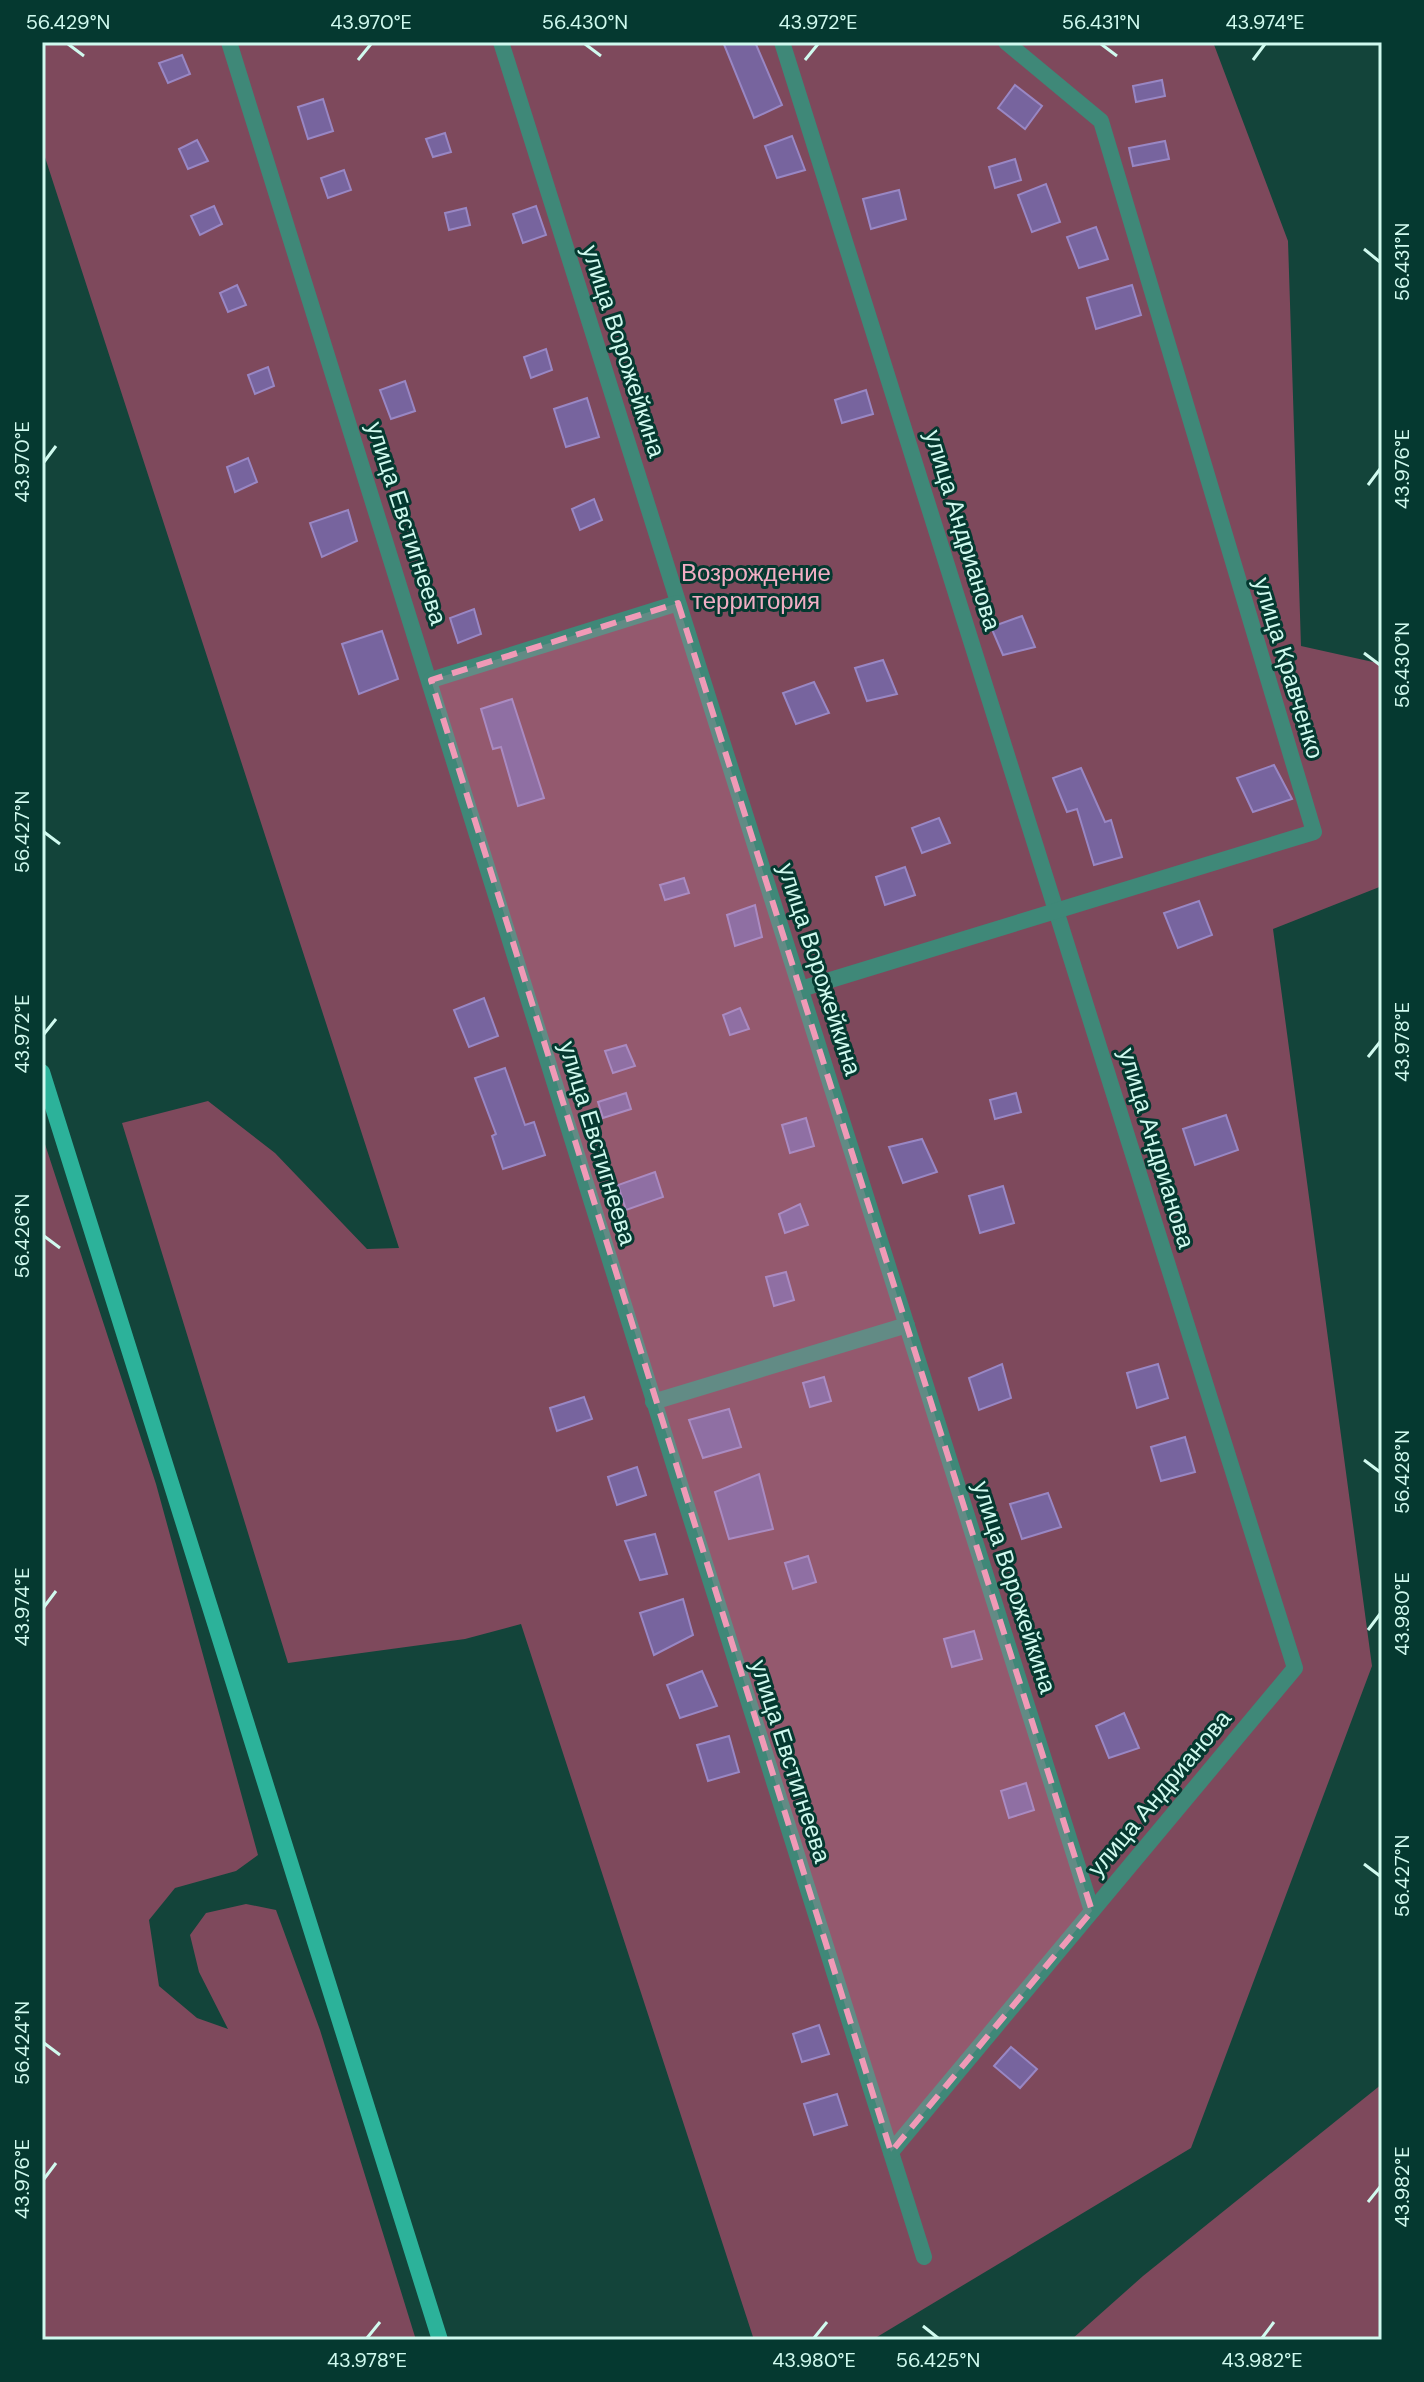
<svg xmlns="http://www.w3.org/2000/svg" width="1424" height="2382" font-family="'DM Sans',sans-serif">
<style>
.green{fill:#7e495c}
.building{fill:#77649e;stroke:#9987c4;stroke-width:2}
.lines{fill:none;stroke-linecap:round;stroke-linejoin:round}
.street{stroke:#3f8878;stroke-width:16}
.secondary{stroke:#2cb29a;stroke-width:16}
.marked{fill:#f09ab7;fill-opacity:0.2;stroke:#f09ab7;stroke-width:6;stroke-dasharray:16 10;stroke-linejoin:round}
.ticks{fill:none;stroke:#d0faef;stroke-width:3}
.labels{text-anchor:middle;dominant-baseline:central;stroke-width:6;stroke-linejoin:round;paint-order:stroke}
.street-label{font-size:24px;fill:#d0faef;stroke:#053930}
.park-label{font-size:24px;fill:#f2aec4;stroke:#053930}
.neatline{fill:none;stroke:#d0faef;stroke-width:3}
.ticks-label{font-size:20px;text-anchor:middle;fill:#d0faef}
</style>
<rect width="100%" height="100%" fill="#13443a"/>
<!-- green -->
<g class="green">
<path d="M42,42h1171l75,199 13,405 81,18v222l-109,43 99,737 -181,482 -319,192h-118l-233,-716 -56,15 -177,24 -166,-540 86,-22 67,52 92,96 32,-1 -357,-1100z"/>
<path d="M42,1135l114,349 102,371 -22,16 -61,17 -26,32 10,66 38,32 31,11 -29,-57 -9,-37 16,-22 40,-9 30,6 44,120 96,310h-374z"/>
<path d="M1382,2084v256h-311l72,-64z"/>
</g>
<!-- building -->
<g class="building">
<path d="M723,42h32l27,63 -28,13z"/>
<path d="M182,55l8,19 -22,9 -9,-20z"/>
<path d="M1162,80l3,16 -29,6 -3,-16z"/>
<path d="M1015,85l27,21 -17,23 -27,-21z"/>
<path d="M323,99l10,32 -25,8 -10,-32z"/>
<path d="M445,133l6,19 -18,5 -7,-18z"/>
<path d="M792,136l13,34 -28,8 -12,-32z"/>
<path d="M197,140l11,21 -20,8 -9,-20z"/>
<path d="M1165,141l4,18 -36,7 -4,-18z"/>
<path d="M1015,159l6,21 -26,8 -6,-21z"/>
<path d="M344,170l7,20 -23,8 -7,-20z"/>
<path d="M1046,184l14,38 -28,10 -14,-37z"/>
<path d="M899,190l7,29 -35,10 -8,-30z"/>
<path d="M214,206l8,18 -22,11 -9,-19z"/>
<path d="M536,206l10,29 -23,8 -10,-29z"/>
<path d="M466,208l4,17 -21,5 -4,-17z"/>
<path d="M1096,227l12,32 -29,9 -12,-31z"/>
<path d="M237,285l9,20 -18,7 -8,-19z"/>
<path d="M1132,285l9,30 -45,14 -9,-31z"/>
<path d="M546,349l6,21 -21,8 -7,-21z"/>
<path d="M268,367l6,19 -19,8 -7,-19z"/>
<path d="M405,381l10,30 -24,8 -11,-29z"/>
<path d="M866,390l7,24 -31,9 -7,-23z"/>
<path d="M587,398l12,39 -33,10 -12,-38z"/>
<path d="M248,458l9,24 -22,10 -8,-25z"/>
<path d="M594,499l8,21 -22,10 -8,-21z"/>
<path d="M348,510l9,31 -35,16 -12,-34z"/>
<path d="M474,609l7,25 -23,9 -8,-25z"/>
<path d="M1022,616l13,31 -32,8 -12,-28z"/>
<path d="M382,631l16,48 -39,15 -17,-50z"/>
<path d="M883,660l14,34 -30,7 -12,-33z"/>
<path d="M814,682l15,31 -33,11 -13,-31z"/>
<path d="M512,699l32,99 -26,8 -17,-59 -8,2 -12,-40z"/>
<path d="M1274,765l18,34 -39,13 -16,-34z"/>
<path d="M1081,768l24,54 6,-2 11,37 -28,8 -17,-56 -10,3 -14,-34z"/>
<path d="M939,818l11,25 -28,10 -10,-25z"/>
<path d="M905,867l10,28 -30,10 -9,-28z"/>
<path d="M684,878l5,15 -24,7 -5,-15z"/>
<path d="M1199,901l13,34 -34,13 -14,-35z"/>
<path d="M755,905l7,32 -27,9 -8,-31z"/>
<path d="M484,998l14,38 -29,11 -15,-37z"/>
<path d="M740,1008l9,21 -19,6 -7,-20z"/>
<path d="M626,1045l9,21 -22,7 -8,-22z"/>
<path d="M505,1068l20,57 9,-3 11,33 -42,14 -11,-33 4,-2 -21,-56z"/>
<path d="M626,1093l5,16 -28,9 -5,-16z"/>
<path d="M1016,1093l5,19 -26,7 -5,-19z"/>
<path d="M1226,1115l12,35 -43,15 -12,-36z"/>
<path d="M806,1118l8,28 -24,7 -8,-28z"/>
<path d="M922,1139l15,33 -34,11 -14,-36z"/>
<path d="M655,1172l8,25 -37,13 -8,-25z"/>
<path d="M1003,1186l11,37 -34,10 -11,-37z"/>
<path d="M800,1204l8,21 -23,8 -6,-19z"/>
<path d="M786,1272l8,28 -20,6 -8,-29z"/>
<path d="M1002,1364l9,34 -32,12 -10,-32z"/>
<path d="M1158,1364l10,34 -31,10 -10,-35z"/>
<path d="M824,1377l7,24 -21,6 -7,-24z"/>
<path d="M584,1397l8,22 -35,12 -7,-23z"/>
<path d="M729,1409l12,38 -38,11 -14,-38z"/>
<path d="M1185,1437l10,35 -34,9 -10,-34z"/>
<path d="M637,1467l9,28 -29,10 -9,-28z"/>
<path d="M759,1474l14,55 -44,10 -14,-47z"/>
<path d="M1048,1493l13,34 -39,12 -12,-35z"/>
<path d="M655,1534l12,40 -27,6 -15,-39z"/>
<path d="M808,1556l8,26 -23,7 -8,-26z"/>
<path d="M683,1599l10,36 -39,20 -14,-42z"/>
<path d="M974,1631l8,28 -30,8 -8,-28z"/>
<path d="M702,1671l15,35 -37,12 -13,-33z"/>
<path d="M1124,1713l15,35 -30,10 -13,-32z"/>
<path d="M729,1736l10,36 -31,9 -11,-36z"/>
<path d="M1026,1783l8,27 -25,8 -8,-27z"/>
<path d="M819,2025l10,29 -27,8 -9,-28z"/>
<path d="M1011,2047l26,22 -17,19 -26,-22z"/>
<path d="M837,2094l10,31 -33,10 -10,-31z"/>
</g>
<g class="lines">
<!-- street -->
<g class="street">
<path d="M229,42c234,738 459,1478 695,2215"/>
<path d="M501,42l591,1869"/>
<path d="M782,42l513,1626 -404,484"/>
<path d="M431,680l247,-77"/>
<path d="M801,989l513,-157 -213,-711 -95,-79"/>
<path d="M653,1402l254,-77"/>
</g>
<!-- secondary -->
<path class="secondary" d="M42,1072l398,1268"/>
</g>
<!-- marked area -->
<path class="marked" d="M678,603l414,1308 -201,241 -460,-1472z"/>
<!-- ticks -->
<path class="ticks" d="M68,44l16,12M585,44l16,12M1101,44l16,12M358,60l13,-16M805,60l13,-16M1253,60l12,-16M1364,249l16,13M44,462l12,-16M1368,485l12,-16M1364,653l16,12M44,832l16,12M44,1034l12,-15M1368,1057l12,-15M44,1236l16,12M1364,1460l16,12M44,1607l12,-16M1368,1630l12,-16M1364,1864l16,12M44,2043l16,12M44,2179l12,-16M1368,2202l12,-15M923,2326l15,12M367,2338l13,-16M814,2338l13,-16M1262,2338l12,-16"/>
<g class="labels">
<!-- street labels -->
<g class="street-label">
<text transform="translate(624 351) rotate(72)">улица Ворожейкина</text>
<text transform="translate(407 523) rotate(72)">улица Евстигнеева</text>
<text transform="translate(963 530) rotate(73)">улица Андрианова</text>
<text transform="translate(1289 668) rotate(73)">улица Кравченко</text>
<text transform="translate(820 969) rotate(72)">улица Ворожейкина</text>
<text transform="translate(598 1143) rotate(73)">улица Евстигнеева</text>
<text transform="translate(1157 1148) rotate(73)">улица Андрианова</text>
<text transform="translate(1015 1587) rotate(72)">улица Ворожейкина</text>
<text transform="translate(791 1761) rotate(72)">улица Евстигнеева</text>
<text transform="translate(1159 1793) rotate(-50)">улица Андрианова</text>
</g>
<!-- park labels -->
<g class="park-label">
<text x="756" y="572">Возрождение<tspan x="756" dy="28">территория</tspan></text>
</g>
</g>
<!-- border -->
<rect width="1424" height="2382" fill="none" stroke="#053930" stroke-width="88"/>
<rect x="44" y="44" width="1336" height="2294" class="neatline"/>
<g class="ticks-label">
<text x="68" y="29">56.429°N</text>
<text x="371" y="29">43.970°E</text>
<text x="585" y="29">56.430°N</text>
<text x="818" y="29">43.972°E</text>
<text x="1101" y="29">56.431°N</text>
<text x="1265" y="29">43.974°E</text>
<text transform="translate(1402 262) rotate(-90)" y="7">56.431°N</text>
<text transform="translate(22 462) rotate(-90)" y="7">43.970°E</text>
<text transform="translate(1402 469) rotate(-90)" y="7">43.976°E</text>
<text transform="translate(1402 665) rotate(-90)" y="7">56.430°N</text>
<text transform="translate(22 832) rotate(-90)" y="7">56.427°N</text>
<text transform="translate(22 1034) rotate(-90)" y="7">43.972°E</text>
<text transform="translate(1402 1042) rotate(-90)" y="7">43.978°E</text>
<text transform="translate(22 1236) rotate(-90)" y="7">56.426°N</text>
<text transform="translate(1402 1472) rotate(-90)" y="7">56.428°N</text>
<text transform="translate(22 1607) rotate(-90)" y="7">43.974°E</text>
<text transform="translate(1402 1614) rotate(-90)" y="7">43.980°E</text>
<text transform="translate(1402 1876) rotate(-90)" y="7">56.427°N</text>
<text transform="translate(22 2043) rotate(-90)" y="7">56.424°N</text>
<text transform="translate(22 2179) rotate(-90)" y="7">43.976°E</text>
<text transform="translate(1402 2187) rotate(-90)" y="7">43.982°E</text>
<text x="367" y="2367">43.978°E</text>
<text x="814" y="2367">43.980°E</text>
<text x="938" y="2367">56.425°N</text>
<text x="1262" y="2367">43.982°E</text>
</g>
</svg>
